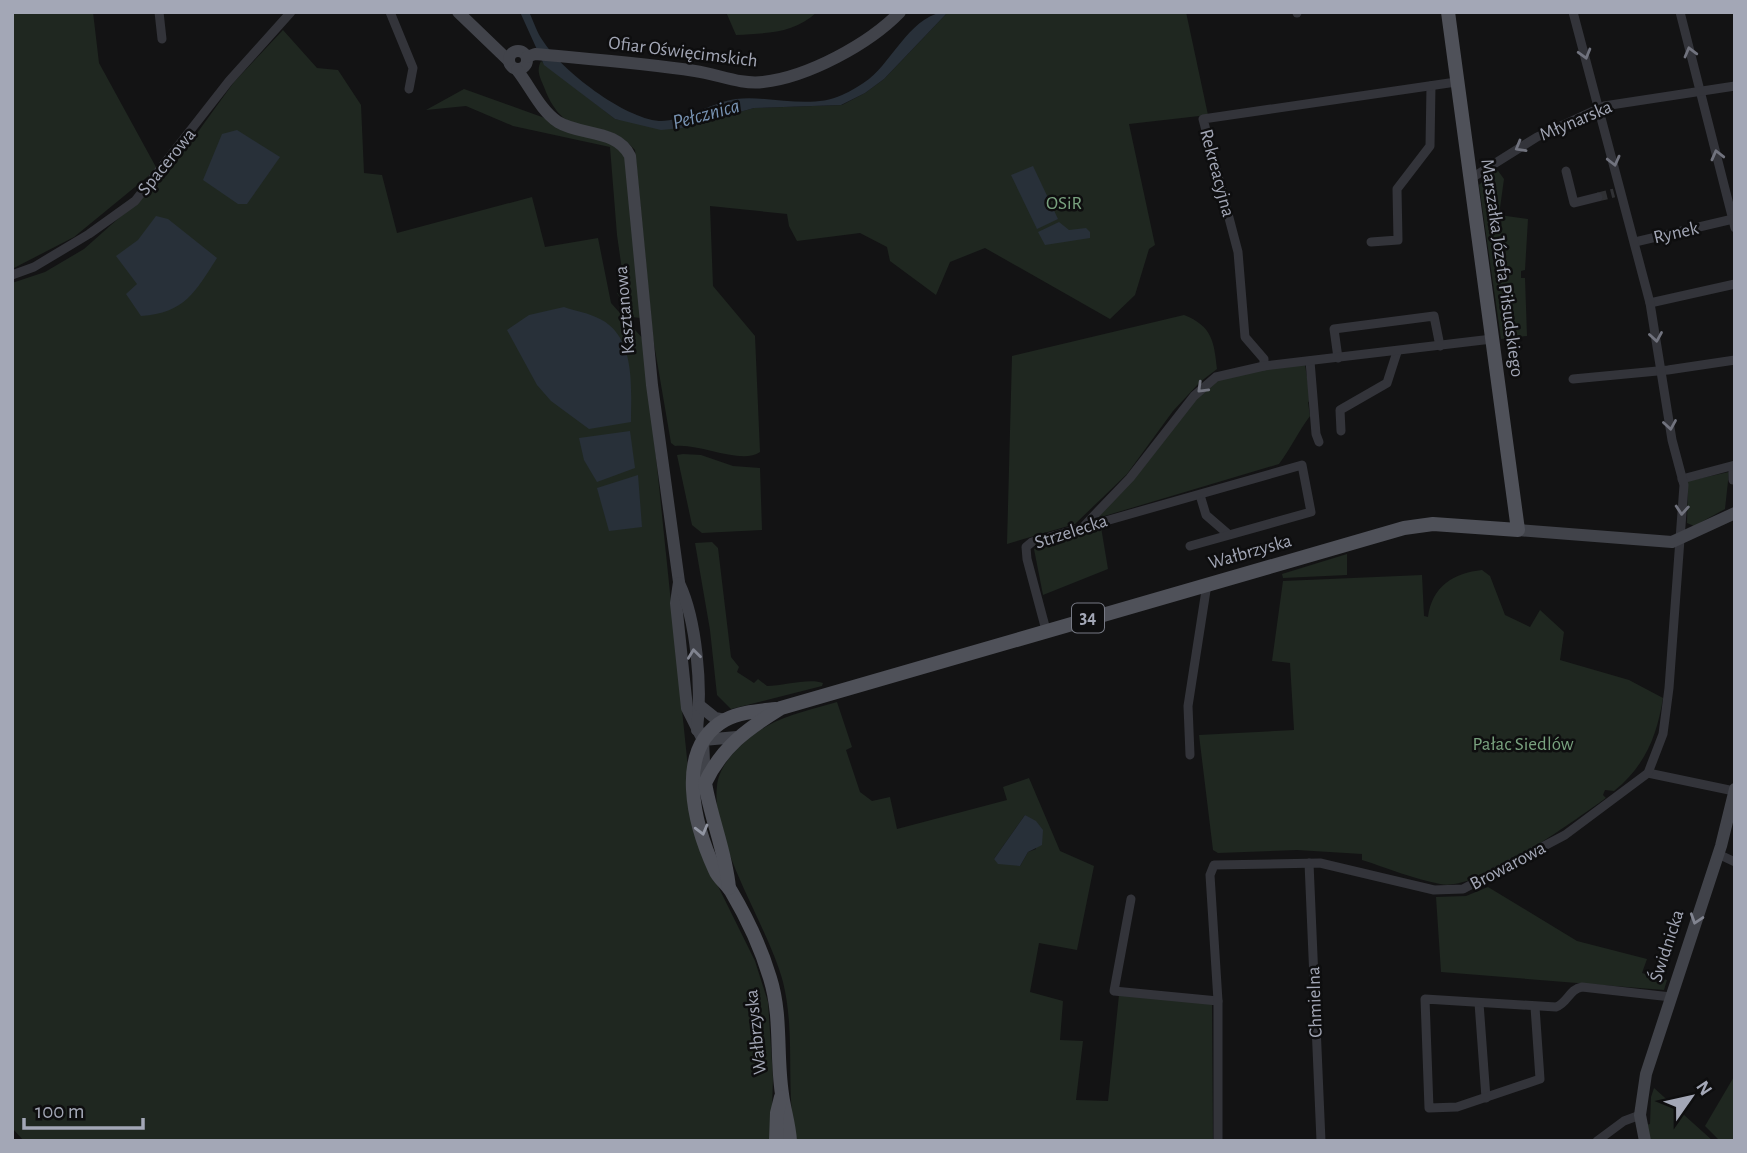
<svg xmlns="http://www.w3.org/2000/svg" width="1747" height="1153" font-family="'Alegreya Sans',sans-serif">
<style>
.green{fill:#1f2720;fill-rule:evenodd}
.water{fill:#283039}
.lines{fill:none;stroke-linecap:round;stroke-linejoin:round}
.street-tunnel{stroke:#303134;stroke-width:9;stroke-dasharray:9 4.5;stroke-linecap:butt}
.street{stroke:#33343a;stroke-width:9}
.secondary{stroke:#41434a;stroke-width:12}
.primary{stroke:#4f5159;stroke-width:14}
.oneway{stroke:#71737e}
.oneway2{stroke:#818490}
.oneway3{stroke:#9296a3}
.labels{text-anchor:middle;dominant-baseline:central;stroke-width:5;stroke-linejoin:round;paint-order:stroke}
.shield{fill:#0e0e0f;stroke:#767984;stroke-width:2}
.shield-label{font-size:18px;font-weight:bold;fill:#a3a7b6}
.street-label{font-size:19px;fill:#a3a7b6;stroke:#0e0e0f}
.park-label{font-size:19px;fill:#79a27f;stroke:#0e0e0f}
.water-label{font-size:21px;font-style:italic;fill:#7893b3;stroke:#0e0e0f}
</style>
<rect width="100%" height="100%" fill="#131314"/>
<!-- green -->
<g class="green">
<path d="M12,12h81l6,51 58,106 -83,68 -62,32z"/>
<path d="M726,12h91c-23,22 -51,21 -81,23z"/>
<path d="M948,12h238l22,103 -79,9 26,121 -6,4 -14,46 -25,24 -125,-71 -35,14 -14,33 -46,-34 -3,-14 -27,-14 -63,8 -8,-15 -2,-12 -77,-8 3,80 42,50 5,116c-19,13 -60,-9 -85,-6l-4,-3 -18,-105 -18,-188c-33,-40 -68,-1 -91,-63 -4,-10 -8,-16 -3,-26l74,58 66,9 73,-20 88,-3 23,-12 19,-14z"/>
<path d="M283,30l34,38 21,2 23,35 3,68 18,2 15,58 135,-36 13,50 53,-9 13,65 33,37 44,428 27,112 40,81 13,41 5,76 -2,63h-747l-12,-13v-845l33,-11 39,-23 82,-73 68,-94z"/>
<path d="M464,89l150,54 11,13 16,162 -9,-1 -15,-24 8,-2 -8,-56 -7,-88 -97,-21 -47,-20 -40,4z"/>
<path d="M1496,168l8,11 -5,36 29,4 -3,51 -4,1v7h4l2,58 -26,3 -22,-154z"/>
<path d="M1184,315c28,11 30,26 33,54l-17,13 -27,29 -46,63 -52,50 -68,20 5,-188z"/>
<path d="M1305,365l6,36 -3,1 2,14c-12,16 -19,32 -31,48l-188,56 104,-123 21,-17 38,-10z"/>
<path d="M683,454l18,1 32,11 27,2 2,62 -60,3 -10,-8 -15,-70z"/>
<path d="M1729,472l-4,37 -31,17 -7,-3 1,-42z"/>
<path d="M1101,527l7,42 -65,26 -9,-46z"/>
<path d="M712,542l6,6 13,109 8,10 -2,5 17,11 4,-4 9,7c16,0 42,-8 56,-3l-1,3 -91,23 -14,-14 -7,-65 -15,-87z"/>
<path d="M1347,554v21l-64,3 -1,-4z"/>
<path d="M1482,570l8,6 15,39 25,12 10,-17 24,22 -4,28 69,20 34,18c-6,38 -18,68 -49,93l-9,-1 -2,5 3,3c-33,23 -128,94 -166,86 -26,-5 -53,-16 -78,-24v-6l-65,-4 -79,3 -5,-3 -14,-115 95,-5 -4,-67 -18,-2 11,-80 139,-6 2,41 4,1c4,-31 26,-44 54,-47z"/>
<path d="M837,702l15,45 -6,3 14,42 12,9 18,-4 7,32 110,-29 -4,-13 26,-9 31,73 34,15 -17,84 -38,-7 -9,49 33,9 -3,39 23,1 -7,59 32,1 11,-106 93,9 1,137h-417c-11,-52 0,-107 -13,-159 -15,-57 -73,-140 -66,-196 2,-25 30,-48 50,-60 21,-12 47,-17 70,-24zM1025,815l6,5 5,29 -8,3 -8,14 -26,-7z"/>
<path d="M1488,887l89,54 70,18 -5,14 25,7 -3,10 -223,-18 -5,-75 30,-1z"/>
<path d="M1735,1075v66h-15l-15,-15z"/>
<path d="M1654,1088l59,53h-62l-5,-16 4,-1 1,-27z"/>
</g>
<!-- water -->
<g class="water">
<path d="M520,12h9c5,10 8,21 14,29 19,30 81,77 116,80 22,1 54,-19 77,-22 33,-4 74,11 106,-4 9,-4 19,-10 27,-16 25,-20 44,-67 79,-67l-64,67 -19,14 -24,12 -87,3 -72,20 -21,2 -46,-11 -71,-54z"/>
<path d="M237,130l43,27 -33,47h-9l-35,-24 19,-46z"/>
<path d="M1033,166l25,53 -21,10 -26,-54z"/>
<path d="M156,216l12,3 49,39c-22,34 -32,55 -76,58l-15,-22 11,-10 -21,-28 22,-16z"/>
<path d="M1059,222l10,8 17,-2 4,4v6l-45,7 -7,-13z"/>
<path d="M564,307c11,4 25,6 36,12 36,18 31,68 31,103l-42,7 -38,-28 -14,-16 -30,-55 22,-15z"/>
<path d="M630,431l5,37 -38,14 -13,-22 -5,-22z"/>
<path d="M638,475l4,52 -33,4 -12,-43z"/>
<path d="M1025,815l11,6 7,9 -1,15 -14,7 -8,14 -22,-2 -4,-5z"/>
</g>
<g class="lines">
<!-- street-tunnel -->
<path class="street-tunnel" d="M1598,197l16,-4"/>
<!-- street -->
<g class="street">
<path d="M159,12l3,27"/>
<path d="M390,12l23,56 -4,21"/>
<path d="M1680,12l55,216"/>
<path d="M1297,13v-1"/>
<path d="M1566,171l8,32 24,-6"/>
<path d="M1470,179l67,-42 67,-31 131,-20"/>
<path d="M1371,242l27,-2 -1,-51 33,-43 1,-60"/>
<path d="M1635,242l98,-23"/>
<path d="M12,275l22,-8 55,-33 46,-33 94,-120 62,-69"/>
<path d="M1650,303l85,-19"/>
<path d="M1338,358l-4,-29 100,-13 6,30"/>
<path d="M1310,361l6,73 3,8"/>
<path d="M1264,366v-7l-19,-22 -7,-85 -35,-133 253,-37"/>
<path d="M1573,379l95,-9 67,-10"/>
<path d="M1341,431l-1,-21 47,-27 10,-31"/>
<path d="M1733,467v13"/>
<path d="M1682,479l53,-14"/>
<path d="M1200,495l6,20 22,19"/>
<path d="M1084,526l46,-48 64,-82 22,-19 48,-11 228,-27"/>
<path d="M1046,630l-19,-71 -1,-12 6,-5 270,-77 9,47 -121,34"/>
<path d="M1190,755l-2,-49 19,-122"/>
<path d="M1648,773l86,18"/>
<path d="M1718,854l17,8"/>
<path d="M1309,863l12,278"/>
<path d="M1131,899l-17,92 104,10"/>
<path d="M1479,1003l7,95"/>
<path d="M1535,1007l5,72 -83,28 -28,1 -4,-109 131,8c12,-4 13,-18 26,-20l89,10"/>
<path d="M1218,1141v-140l-8,-126 4,-10 106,-2 114,27 29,-1 102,-54 83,-62 15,-39 6,-46 15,-203 -12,-45 -22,-137 -77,-291"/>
<path d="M1597,1141l27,-20 16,-6"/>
</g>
<!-- secondary -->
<g class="secondary">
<path d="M458,12l51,49"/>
<circle cx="518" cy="60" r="9"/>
<path d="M527,57l8,-3c53,5 107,9 160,17 22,3 46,14 68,11 45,-5 106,-38 137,-70"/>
<path d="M517,70c13,16 23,40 41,52 23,14 59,7 72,34l22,229 27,197 -3,21 11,105 16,32 2,43"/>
<path d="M1518,530l154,12 63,-29"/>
<path d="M679,583c18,38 23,105 18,147"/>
<path d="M700,706l15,12 10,2"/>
<path d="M703,740l34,-3"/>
<path d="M1645,1141l-5,-26 6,-41 75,-228 14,-57"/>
</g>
<!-- primary -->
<g class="primary">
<path d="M776,709c-17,2 -36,3 -51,11 -52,29 -30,107 -10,150 3,8 11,13 16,21 16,27 30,57 39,87 12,38 6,77 12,116 2,16 7,30 8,47"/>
<path d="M729,888c-3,-35 -18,-69 -24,-105 17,-36 42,-54 76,-75l623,-180 29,-4 85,6 -70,-518"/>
<path d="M776,1141l1,-28 4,-16"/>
</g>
</g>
<!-- one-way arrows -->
<defs><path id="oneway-chevron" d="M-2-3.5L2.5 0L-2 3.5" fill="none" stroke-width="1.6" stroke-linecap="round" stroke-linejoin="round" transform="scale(1.75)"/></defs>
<g class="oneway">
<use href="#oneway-chevron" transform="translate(1690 52) rotate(-105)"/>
<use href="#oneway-chevron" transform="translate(1585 54) rotate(74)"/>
<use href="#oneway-chevron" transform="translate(1520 147) rotate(150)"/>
<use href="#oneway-chevron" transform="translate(1717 155) rotate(-104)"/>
<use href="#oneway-chevron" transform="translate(1614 161) rotate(76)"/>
<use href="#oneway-chevron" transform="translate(1656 337) rotate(81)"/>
<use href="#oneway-chevron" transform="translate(1202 388) rotate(136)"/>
<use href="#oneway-chevron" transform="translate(1670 425) rotate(81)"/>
<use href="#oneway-chevron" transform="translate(1682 510) rotate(94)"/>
</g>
<g class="oneway2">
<use href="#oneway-chevron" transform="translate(694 654) rotate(-97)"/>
<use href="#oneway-chevron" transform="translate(1696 919) rotate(108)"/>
</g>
<use class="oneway3" href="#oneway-chevron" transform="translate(702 830) rotate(75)"/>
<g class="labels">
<!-- shield labels -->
<rect class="shield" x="1072" y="603.5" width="32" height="29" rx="5"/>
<g class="shield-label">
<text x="1088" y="618">34</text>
</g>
<!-- street labels -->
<g class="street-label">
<text transform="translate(683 52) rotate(7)">Ofiar Oświęcimskich</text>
<text transform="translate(1576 121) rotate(-23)">Młynarska</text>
<text transform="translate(167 162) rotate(-51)">Spacerowa</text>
<text transform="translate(1217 173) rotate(75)">Rekreacyjna</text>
<text transform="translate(1676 233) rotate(-13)">Rynek</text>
<text transform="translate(1502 268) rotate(82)">Marszałka Józefa Piłsudskiego</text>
<text transform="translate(625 310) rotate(-95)">Kasztanowa</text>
<text transform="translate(1071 532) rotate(-18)">Strzelecka</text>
<text transform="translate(1250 552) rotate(-16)">Wałbrzyska</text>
<text transform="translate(1508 866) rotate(-28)">Browarowa</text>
<text transform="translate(1667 946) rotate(-72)">Świdnicka</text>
<text transform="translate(1315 1002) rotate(-92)">Chmielna</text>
<text transform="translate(756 1032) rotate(-96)">Wałbrzyska</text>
</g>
<!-- park labels -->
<g class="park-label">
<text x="1064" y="203">OSiR</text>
<text x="1523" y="744">Pałac Siedlów</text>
</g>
<!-- water labels -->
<g class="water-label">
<text transform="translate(706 114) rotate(-15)">Pełcznica</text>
</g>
</g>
<!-- border -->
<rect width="1747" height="1153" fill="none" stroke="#a3a7b6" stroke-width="28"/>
<!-- north arrow -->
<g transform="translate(1691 1097) rotate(56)" stroke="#0e0e0f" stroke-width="5" paint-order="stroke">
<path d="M0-5L12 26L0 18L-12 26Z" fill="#a3a7b6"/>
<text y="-10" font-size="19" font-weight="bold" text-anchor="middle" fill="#a3a7b6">N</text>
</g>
<!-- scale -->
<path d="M24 1118v10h119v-10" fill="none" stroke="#a3a7b6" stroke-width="3.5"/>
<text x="35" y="1118" font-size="21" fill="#a3a7b6" stroke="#0e0e0f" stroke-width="5" paint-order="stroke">100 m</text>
</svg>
